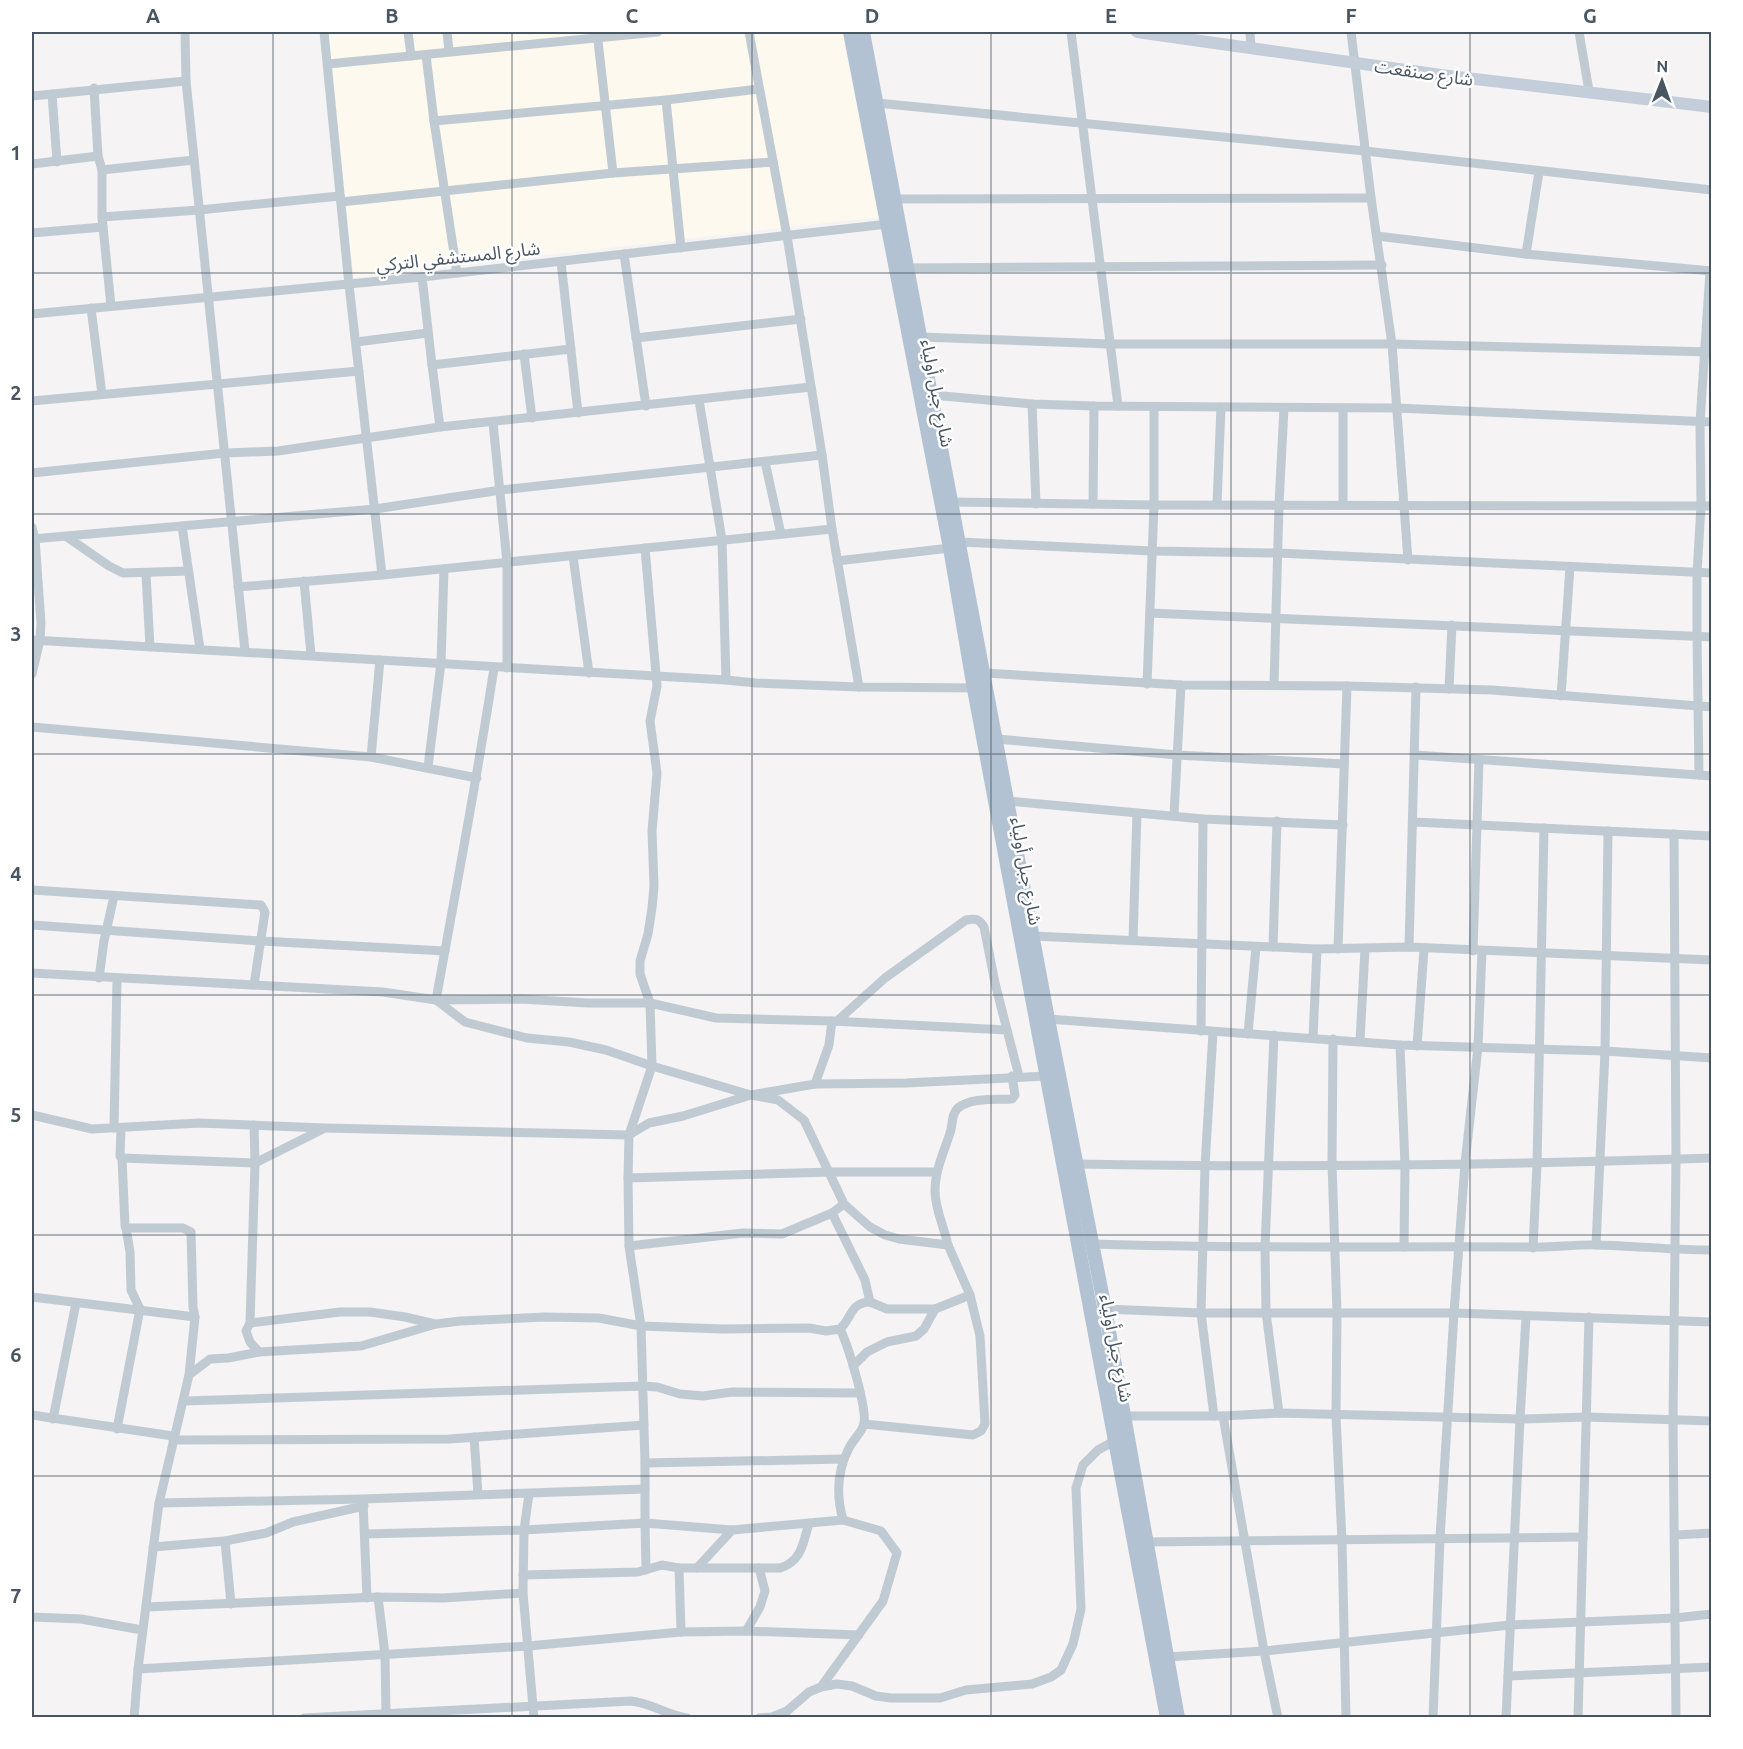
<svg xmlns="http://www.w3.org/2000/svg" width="1743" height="1749" font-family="Ubuntu,'Noto Sans Arabic',sans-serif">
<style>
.commercial{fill:#fef9ee}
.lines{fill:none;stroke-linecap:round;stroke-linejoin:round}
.street{stroke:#c0cad3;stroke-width:9}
.secondary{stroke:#c3ceda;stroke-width:12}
.primary{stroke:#b2c2d2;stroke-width:14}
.grid{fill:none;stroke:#495662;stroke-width:1.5;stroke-opacity:0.55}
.labels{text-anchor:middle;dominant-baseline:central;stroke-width:5;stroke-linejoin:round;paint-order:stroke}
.street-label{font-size:18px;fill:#495662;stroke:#fff}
.neatline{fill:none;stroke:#495662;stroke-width:2}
.grid-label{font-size:20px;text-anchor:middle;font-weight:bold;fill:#495662}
</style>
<rect width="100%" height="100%" fill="#f5f3f3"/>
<!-- commercial -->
<path class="commercial" d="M319,32h523l37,185 -525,60z"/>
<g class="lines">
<!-- street -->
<g class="street">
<path d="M185,32l1,49 59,570"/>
<path d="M324,32l25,253 33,290"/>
<path d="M408,32l3,24"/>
<path d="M447,32l2,19"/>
<path d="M597,32l16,141"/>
<path d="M749,32l38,204 35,219 10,74 27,158"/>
<path d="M1071,32l47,374"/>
<path d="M1250,32l1,17"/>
<path d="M1351,32l20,166 21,146 16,216"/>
<path d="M1579,32l10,59"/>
<path d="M426,55l8,66 23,152"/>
<path d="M328,64l330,-32"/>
<path d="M94,88l4,68 4,14v47l9,89"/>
<path d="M52,94l5,68"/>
<path d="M32,96l154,-15"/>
<path d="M666,100l15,148"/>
<path d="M877,103l488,48 347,39"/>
<path d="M434,121l232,-21 93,-11"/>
<path d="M32,164l66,-8"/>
<path d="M102,170l92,-10"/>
<path d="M894,199l477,-1"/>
<path d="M341,202l272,-29 160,-11"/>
<path d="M102,217l97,-7 141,-14"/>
<path d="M32,233l71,-6"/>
<path d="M1377,236l149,18 186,17"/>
<path d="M624,254l22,152"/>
<path d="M1526,254l13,-82"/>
<path d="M561,262l17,151"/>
<path d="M908,268l474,-3"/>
<path d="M422,277l10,88"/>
<path d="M91,308l11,86"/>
<path d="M32,314l390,-37 466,-53"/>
<path d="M921,337l188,7h283l320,8"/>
<path d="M636,338l165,-19"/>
<path d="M356,342l72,-9"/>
<path d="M524,354l8,64"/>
<path d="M932,395l100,9 62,2 303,2 315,14"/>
<path d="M699,400l23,140 4,140"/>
<path d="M32,401l327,-30"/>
<path d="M1032,404l4,100"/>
<path d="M1343,409v96"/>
<path d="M493,423l14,139v106"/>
<path d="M440,427l-8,-62 139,-16"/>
<path d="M765,462l16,72"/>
<path d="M32,473l193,-20 53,-2 162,-24 371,-40"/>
<path d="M952,502l202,3 558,1"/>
<path d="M1093,504l1,-98"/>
<path d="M1217,504l4,-97"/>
<path d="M182,526l18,123"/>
<path d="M32,527l3,12 6,84 -1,17 -8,34"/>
<path d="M67,537l42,29 14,7 65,-2"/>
<path d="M32,539l343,-30 126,-19 321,-35"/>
<path d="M960,542l192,9 126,2 434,20"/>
<path d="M645,548l12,138 -7,35 7,52 -5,58 2,55 -2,22 -4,26 -8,27v13l10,29 2,63 99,29 27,5 26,20 40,84 26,23 15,8 14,4 49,6 22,50 10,41 5,88 -4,7 -8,4 -109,-11"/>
<path d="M573,556l16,117"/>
<path d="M837,561l113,-13"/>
<path d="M146,574l4,73"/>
<path d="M304,581l7,74"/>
<path d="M238,587l144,-12 450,-46"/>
<path d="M1150,613l562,24"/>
<path d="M32,640l694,40 30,3 103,4 120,1"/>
<path d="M494,668c-17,111 -38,221 -58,332l29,22 62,16 42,4 37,8 46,16 -23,69 -1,43 1,68 12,80 4,137v60l87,7 111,-10"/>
<path d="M985,673l196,12 166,1 145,4 220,17"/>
<path d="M1147,684l7,-179v-98"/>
<path d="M1274,685l5,-181 5,-96"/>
<path d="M1449,689l3,-64"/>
<path d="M1561,696l9,-129"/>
<path d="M32,727l339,30 106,21"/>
<path d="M997,739l180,16 167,9"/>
<path d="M1415,755l297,21"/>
<path d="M371,757l9,-97"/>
<path d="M428,767l13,-104 3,-94"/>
<path d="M1699,775l-2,-138v-63l4,-68 -1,-84 10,-151"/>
<path d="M1008,801l195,18 140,6"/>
<path d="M1174,815l7,-130"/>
<path d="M1414,822l298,14"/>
<path d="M1674,834l2,325 -3,262 3,297"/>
<path d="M32,890l229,15 4,7 -11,73"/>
<path d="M32,925l229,16 184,10"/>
<path d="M1033,936l284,13 92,-2 303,13"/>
<path d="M1133,940l4,-127"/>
<path d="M1273,947l4,-126"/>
<path d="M1409,947l7,-260"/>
<path d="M1338,949l9,-263"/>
<path d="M1473,951l6,-191"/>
<path d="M32,973l351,19 53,8 85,-1 67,4h62l66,15 116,3 175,9 12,46"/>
<path d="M99,978l5,-37 10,-45"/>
<path d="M1048,1019l352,26 205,6 107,7"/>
<path d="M837,1021l48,-43 81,-58c10,-2 13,-1 18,7l11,56 12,47"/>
<path d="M1201,1031l2,-212"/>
<path d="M1213,1032l-8,134 -4,147 13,103"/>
<path d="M1248,1034l8,-87"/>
<path d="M1274,1035l-9,212 1,65 13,101"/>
<path d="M1313,1038l4,-89"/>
<path d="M1333,1039l-1,125 5,149 -1,103 6,125 4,177"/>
<path d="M1360,1041l5,-92"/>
<path d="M1400,1045l5,120 -1,82"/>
<path d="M1417,1046l7,-97"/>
<path d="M815,1084l14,-39 3,-24"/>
<path d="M32,1115l60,14 107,-6 126,5 304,7 20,-12 34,-7 68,-21 64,-11 91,-1 141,-7"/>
<path d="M254,1125l1,38 -5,160 -4,8 4,11 9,10"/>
<path d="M114,1128l3,-149"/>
<path d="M121,1128l-1,28 2,2 3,68 1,2h57l8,4 2,75 2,10 -6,58 -30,128 -21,166 -4,49"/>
<path d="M122,1158l133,5 68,-34"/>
<path d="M1077,1164c211,4 423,1 635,-6"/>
<path d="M628,1178l203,-6h106"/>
<path d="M832,1213l33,67 5,22 17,7h48l35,-14"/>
<path d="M1092,1244c146,5 292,2 438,3 22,1 45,-3 68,-2 38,1 75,5 114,5"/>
<path d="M948,1245c-4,-18 -13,-36 -13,-54 0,-21 9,-39 15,-58 3,-8 1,-19 8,-25 13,-11 39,-8 54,-9l3,-4 -3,-19"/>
<path d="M1596,1245l9,-194 3,-220"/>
<path d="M629,1246l114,-13 39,1 50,-21 12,-9"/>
<path d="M1533,1248l4,-84 7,-336"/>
<path d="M32,1297l163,20"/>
<path d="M1105,1309l96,4h253l258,9"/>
<path d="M250,1323l90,-11h30l35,5 30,7"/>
<path d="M853,1366l14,-14 20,-10 29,-6 8,-7 11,-20"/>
<path d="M189,1375l21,-16 18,-1 31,-6 102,-6 75,-22 24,-3 85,-4 54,1 42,8 81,3 87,-1 17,3 14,-2c13,-13 10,-26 30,-27"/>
<path d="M184,1401l459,-15 14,1 23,7 23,2 29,-4 128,1"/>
<path d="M32,1415l141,21"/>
<path d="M1123,1416h100l56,-3 241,6 67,-2 125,4"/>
<path d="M1223,1416l41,235 14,67"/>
<path d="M53,1419l23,-116"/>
<path d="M117,1429l23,-120 -9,-19 -1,-38 -4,-24"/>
<path d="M474,1437l4,57"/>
<path d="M173,1440l276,-1 195,-14"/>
<path d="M645,1463l199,-4"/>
<path d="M529,1494l-5,36 -1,63 11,125"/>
<path d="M363,1502l4,96"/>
<path d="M159,1503l204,-4 282,-10"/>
<path d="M365,1534l159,-4 121,-7 1,47"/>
<path d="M1675,1535l37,-2"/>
<path d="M225,1541l6,63"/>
<path d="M1146,1542l437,-5"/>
<path d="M153,1547l72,-6 41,-8 27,-11 71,-16"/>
<path d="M679,1568l2,64"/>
<path d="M697,1568l35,-38"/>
<path d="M523,1575l115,-3 24,-7 17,3h101c22,-7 23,-25 29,-45"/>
<path d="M378,1597l7,58 1,58"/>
<path d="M146,1607l232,-10 65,1 80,-5"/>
<path d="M32,1617l49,2 61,11"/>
<path d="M746,1631l14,-24 5,-16 -6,-23"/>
<path d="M1167,1657l97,-6 246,-26 165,-7 37,-4"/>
<path d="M138,1669l390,-23 153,-14 65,-1 113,4"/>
<path d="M1508,1676l204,-9"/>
<path d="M821,1687l62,-86 14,-48 -16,-22 -38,-11c-7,-25 -6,-49 6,-72 4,-8 13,-16 15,-24 3,-17 -16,-79 -24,-95"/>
<path d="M304,1718l327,-17c20,2 36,14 56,17"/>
<path d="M759,1718l13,-1 15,-6 22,-19 12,-5 16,-3 15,2 24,10 15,2h49l26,-8 66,-6 19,-7 10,-7 12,-26 8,-35 -5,-121 7,-23 15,-15 18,-10"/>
<path d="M1433,1718l7,-180 14,-225 11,-150 13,-116 4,-96"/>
<path d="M1506,1718l14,-299 6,-102"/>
<path d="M1578,1718l11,-401"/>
</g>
<!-- secondary -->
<path class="secondary" d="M1137,32l304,43 271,32"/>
<!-- primary -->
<g class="primary">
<path d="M850,32l100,516 24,141 193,1029"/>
<path d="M863,32l185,987 57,290 73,409"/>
</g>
</g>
<!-- grid -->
<path class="grid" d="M273,32v1686M512,32v1686M752,32v1686M991,32v1686M1231,32v1686M1470,32v1686M32,273h1680M32,514h1680M32,754h1680M32,995h1680M32,1235h1680M32,1476h1680"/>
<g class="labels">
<!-- street labels -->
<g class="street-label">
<text transform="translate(1424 72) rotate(8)">شارع صنقعت</text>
<text transform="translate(458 256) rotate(-6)">شارع المستشفي التركي</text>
<text transform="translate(938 393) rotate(79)">شارع جبل أولياء</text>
<text transform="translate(1027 871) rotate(80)">شارع جبل أولياء</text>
<text transform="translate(1117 1348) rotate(79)">شارع جبل أولياء</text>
</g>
</g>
<!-- border -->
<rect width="1743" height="1749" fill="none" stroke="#ffffff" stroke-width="66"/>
<!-- north arrow -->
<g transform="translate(1662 81) rotate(1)" stroke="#ffffff" stroke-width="4.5" paint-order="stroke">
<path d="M0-4.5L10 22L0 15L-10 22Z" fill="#495662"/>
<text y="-9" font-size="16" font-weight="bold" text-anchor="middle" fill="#495662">N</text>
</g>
<rect x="33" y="33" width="1677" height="1683" class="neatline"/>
<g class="grid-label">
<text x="153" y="23">A</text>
<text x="392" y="23">B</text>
<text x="632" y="23">C</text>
<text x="872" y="23">D</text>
<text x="1111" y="23">E</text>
<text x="1351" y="23">F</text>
<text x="1590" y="23">G</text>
<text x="16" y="160">1</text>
<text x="16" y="400">2</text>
<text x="16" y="641">3</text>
<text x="16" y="881">4</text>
<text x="16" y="1122">5</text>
<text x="16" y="1362">6</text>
<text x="16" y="1603">7</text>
</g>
</svg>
